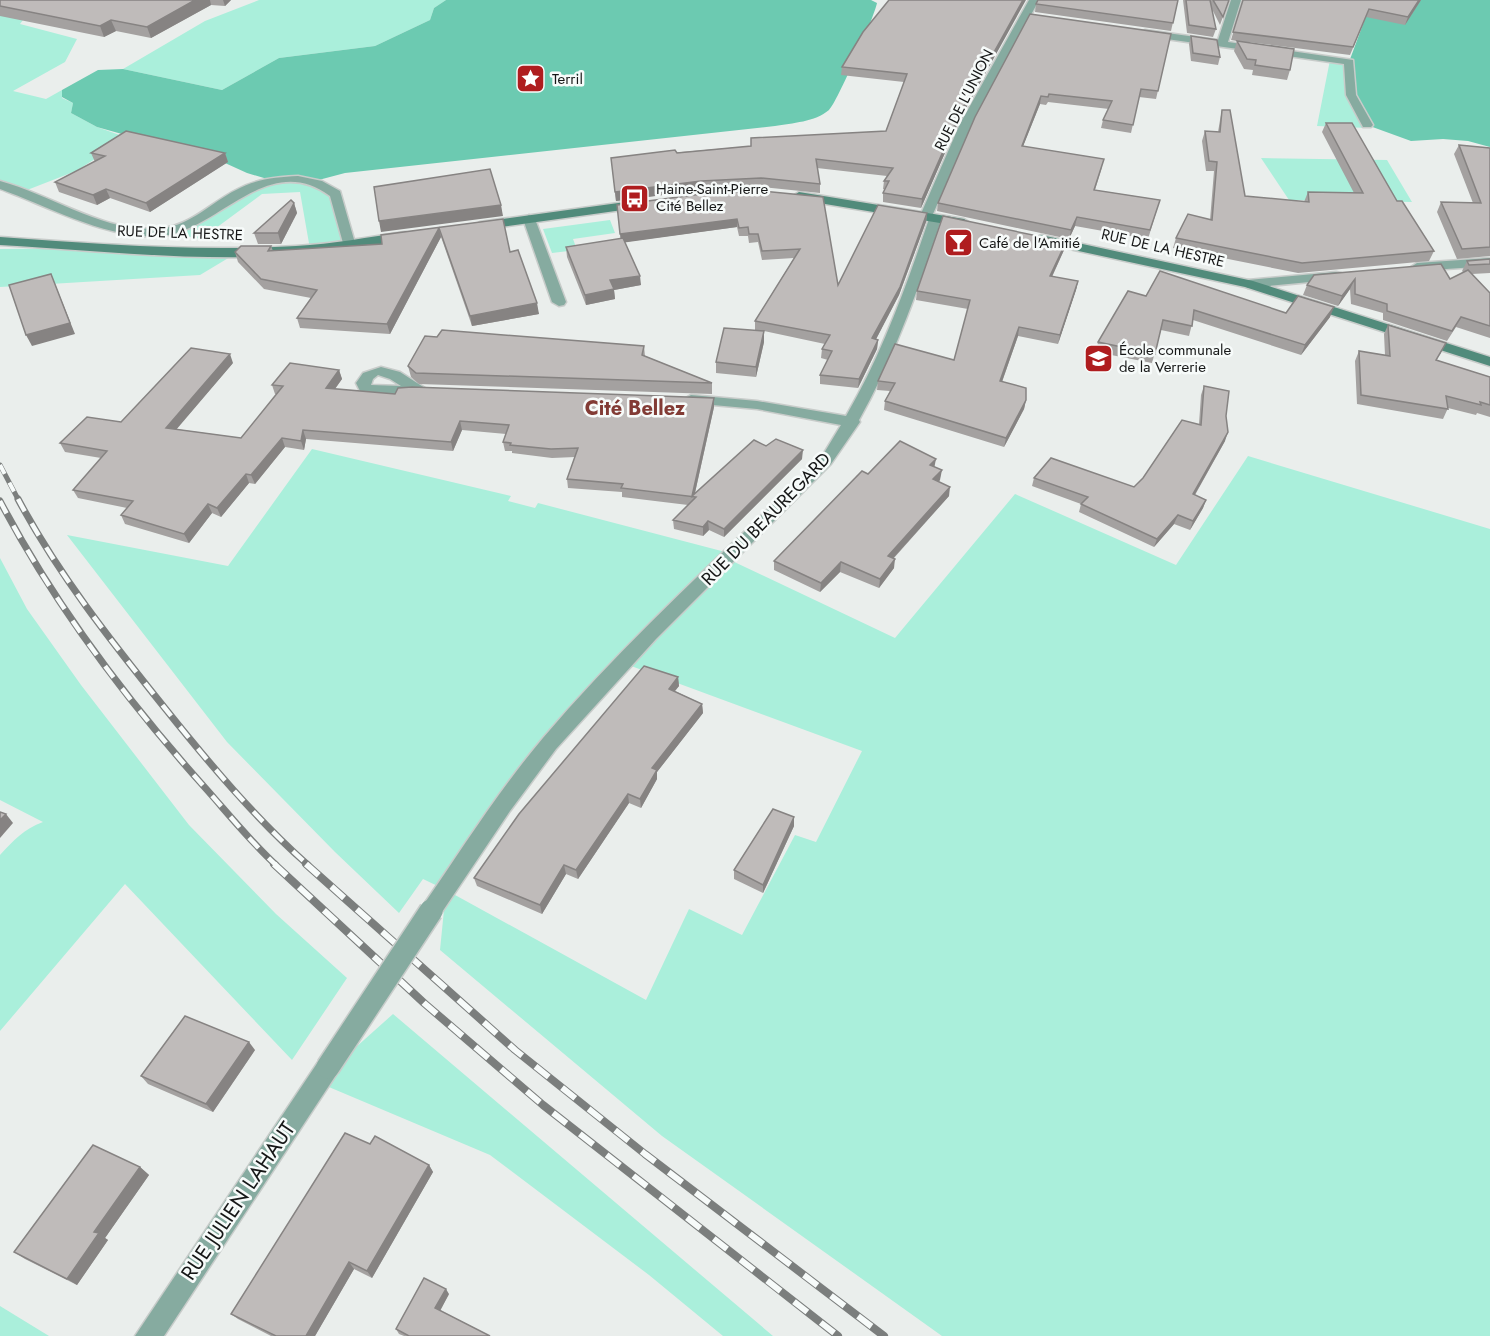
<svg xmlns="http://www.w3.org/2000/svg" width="1490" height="1336" font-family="Jost,sans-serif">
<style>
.green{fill:#aaefdb;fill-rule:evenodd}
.forest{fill:#6ccab1}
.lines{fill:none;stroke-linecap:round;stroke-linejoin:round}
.street-casing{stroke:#c8ccca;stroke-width:3}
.secondary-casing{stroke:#c8ccca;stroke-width:3}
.street{fill:#86aba0;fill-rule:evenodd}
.secondary{fill:#518b7b;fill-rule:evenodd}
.rail-far2-casing{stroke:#7b7e7d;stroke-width:5}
.rail-far1-casing{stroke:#7b7e7d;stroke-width:7}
.rail-casing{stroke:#7b7e7d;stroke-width:8}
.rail-far2{stroke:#f7fbfa;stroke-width:4;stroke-dasharray:10;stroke-linecap:butt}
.rail-far1{stroke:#f7fbfa;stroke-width:4.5;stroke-dasharray:14;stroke-linecap:butt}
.rail{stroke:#f7fbfa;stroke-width:6;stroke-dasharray:17;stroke-linecap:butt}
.street-bridge-casing{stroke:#c8ccca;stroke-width:26;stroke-linecap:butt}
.street-bridge{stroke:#86aba0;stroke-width:23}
.wall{fill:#a4a1a0}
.shaded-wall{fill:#868382}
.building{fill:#bfbbba;stroke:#868382;stroke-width:1.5}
.labels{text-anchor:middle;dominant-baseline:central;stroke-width:5;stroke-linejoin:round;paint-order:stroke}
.far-poi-label{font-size:15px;fill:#161717;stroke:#f7fbfa;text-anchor:start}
.far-street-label{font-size:15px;fill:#161717;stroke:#f7fbfa}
.street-label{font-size:18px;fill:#161717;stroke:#f7fbfa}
.neighbourhood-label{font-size:20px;font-weight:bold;fill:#823b35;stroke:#f7fbfa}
.near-street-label{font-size:21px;fill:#161717;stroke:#f7fbfa}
</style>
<rect width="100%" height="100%" fill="#eaeeec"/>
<!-- green -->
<g class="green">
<path d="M4,0h34l-18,24 57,15 -12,23 -52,29 33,8 16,-9v8l11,5 -2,10 26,14 31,11 -52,33 -54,21 -22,-7v-184z"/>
<path d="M259,0h187l-12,8 -4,12 -55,26 -96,12 -57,32 -99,-21 82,-48z"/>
<path d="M1330,60l19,2 2,32 17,34 -51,-2z"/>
<path d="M1261,158l126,2 25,42 -123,-2z"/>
<path d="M294,180l36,9 19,54 -39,6 -10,-57 -38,2 -61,45 -38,-7 15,-4 56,-35z"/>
<path d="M610,220l5,13 -42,6 4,11 -25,3 -9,-24z"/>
<path d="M124,248l116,3 -40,24 -200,12v-38z"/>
<path d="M312,449l199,47 -3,5 27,7 3,-5 195,51 -5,5 167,79 120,-144 161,71 72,-109 242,73v807h-548l-280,-200 -222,-186 6,-60 -23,-11 -24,34 -64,-61 -108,-110 -160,-207 161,31zM623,663l239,88 -46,91 -21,-7 -53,100 -53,-26 -43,91 -200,-110 70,-102z"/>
<path d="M0,558l27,51 54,76 108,140 87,89 71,64 -55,82 -167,-176 -125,147v-176c14,-15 24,-26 43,-33l-43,-22z"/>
<path d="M393,1014l380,322h-50l-74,-61 -159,-120 -173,-73z"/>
<path d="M0,1306l49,30h-49z"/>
</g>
<!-- forest -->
<g class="forest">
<path d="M446,0h425l6,3c-2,12 -40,100 -48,107 -14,12 -37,13 -54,16l-430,47 -34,9 -37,-1 -27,-8 -22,-10 -128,-36 -26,-14 2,-10 -11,-6v-7l36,-20 25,-1 99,21 57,-32 96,-12 55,-26 4,-12z"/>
<path d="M1372,0h118v147l-22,-6 -25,-2 -32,2 -44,-16 -16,-30 -2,-33z"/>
</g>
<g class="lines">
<defs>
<g id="street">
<path d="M1029,0h10l-67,124 -39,90 9,3c-23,70 -47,139 -83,203l1,2 -29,42 -175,175 -100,110 -46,62 -72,107 -7,2 -7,-2 -4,-7 4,-7c38,-55 75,-114 119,-166 85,-100 184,-188 278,-280l20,-33 -84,-16 -66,-6 -7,-4 7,-4 66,6 89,15c36,-62 60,-129 83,-197l-9,-3 40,-92z"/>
<path d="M1231,0h10l-13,42 125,18 3,35 17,30 -2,2h-8l-17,-32 -2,-31 -199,-28 -5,-3 5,-3 73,10z"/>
<path d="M298,176l24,5 18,10 15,52 -2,3h-8l-2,-3 -13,-47c-62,-46 -111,34 -168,40 -51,5 -115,-30 -162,-47v-8c53,14 106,54 163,47 28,-3 49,-26 73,-38 20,-11 40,-13 62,-14z"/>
<path d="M529,215l6,4 31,83 -2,3 -5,1 -7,-4 -29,-83z"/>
<path d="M1490,258v8l-73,5 -6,-4 6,-4z"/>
<path d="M1336,272l5,1v6l-93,9 -7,-4 7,-4z"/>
<path d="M381,367l19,5 28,18c-10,10 -55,6 -68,1l-4,-8 7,-10zM378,375l12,4 11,7 -30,-1 2,-6z"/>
<path d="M328,1056l8,3 4,8 -4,8 -172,261h-29l185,-277z"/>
</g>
<g id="secondary">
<path d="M799,192l165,27 6,4 -6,4 -169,-28 -2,-3z"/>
<path d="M640,200l6,4 -2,3 -164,23 -6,-4 6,-4z"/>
<path d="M405,232l4,1v6c-132,32 -275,14 -409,6v-8c99,7 198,15 296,9 37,-2 73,-9 109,-14z"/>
<path d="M1041,235l212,46 237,76v9l-245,-79 -208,-45 -2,-3z"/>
</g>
</defs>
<!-- street casing -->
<use href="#street" class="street-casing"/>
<!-- secondary casing -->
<use href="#secondary" class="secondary-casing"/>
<!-- street -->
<use href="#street" class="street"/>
<!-- secondary -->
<use href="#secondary" class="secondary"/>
<defs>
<path id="rail-far2" d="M0,465l19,36"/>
<g id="rail-far1">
<path d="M18,499c40,75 93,142 146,208 44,55 91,111 144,158"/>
<path d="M0,501c55,105 128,201 208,290 22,25 43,51 68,74"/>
</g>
<g id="rail">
<path d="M274,864l150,139 119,102 295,231"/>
<path d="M306,864l209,186 130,104 239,182"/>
</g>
</defs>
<!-- rail-far2 casing -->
<use href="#rail-far2" class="rail-far2-casing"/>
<!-- rail-far1 casing -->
<use href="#rail-far1" class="rail-far1-casing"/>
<!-- rail casing -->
<use href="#rail" class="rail-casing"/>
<!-- rail-far2 -->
<use href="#rail-far2" class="rail-far2"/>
<!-- rail-far1 -->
<use href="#rail-far1" class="rail-far1"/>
<!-- rail -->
<use href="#rail" class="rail"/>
<defs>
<path id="street-bridge" d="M328,1067l103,-156"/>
</defs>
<!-- street-bridge casing -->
<use href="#street-bridge" class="street-bridge-casing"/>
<!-- street-bridge -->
<use href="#street-bridge" class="street-bridge"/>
</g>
<!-- wall -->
<g class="wall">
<path d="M0,0h231l-6,6 -14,-1 -60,33 -35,-7 -12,6 -104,-21z"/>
<path d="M1178,0l-7,31 -136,-19 1,-8z"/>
<path d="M1183,0h46l-9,25 -8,-16 4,20 -3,8 -26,-4z"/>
<path d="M1243,0h178l-16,25 -39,-8 -16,38 -102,-13 42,28 -3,10 -35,-5 1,-5 -9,-1 -10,-18 3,-10 -6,-1z"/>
<path d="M863,32l95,91 -37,85 -38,-6v-9l2,-3 -2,-1 1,-8 3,-5 -70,-8 3,16v9l-59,-6 -59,3 -86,11 -5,-43 140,-12 135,-15 18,-49 -63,-7 1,-8z"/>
<path d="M1171,34l-15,65 -17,-2 -8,36 -30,-5 2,-8 6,-11 -61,-7 -2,3 -6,-1 -17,42 79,21 -7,23 65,10 -12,39 -73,-13 -6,13 -132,-28 1,-8 37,-86z"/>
<path d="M1191,36l29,21 -2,8 -27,-4 -2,-17z"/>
<path d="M1222,110l23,86 59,6 4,-10 46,1 -32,-61 4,-9 71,78 37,50 -5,10 -131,12 -125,-25 3,-10 34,-18 4,-49h-8l-4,-30 3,-10 13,1 2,-12z"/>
<path d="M1459,145l31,3v108l-33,3 -20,-47 4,-10 32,1 -19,-49z"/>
<path d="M91,153h134l3,9 -78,50 -40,-14 -13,7 -38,-13 -4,-10 40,-20z"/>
<path d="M761,191l77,94 89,-72 -1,9 -27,73 -23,44 2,1 -1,9 -19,39 -38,-4v-9l8,-15 -7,-2 1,-9 3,-5 -61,-13v11l-8,35 -40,-4v-11l46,-31 -7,-1v-9l39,-63 -32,2 -4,-18 -9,1 -1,-7h-9l-2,-9 -113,15 17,43 -27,5 1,9 -29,6 -19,-48 -1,-10 55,-8 -4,-34z"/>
<path d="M294,203l3,10 -16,31h-23l-4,-11z"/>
<path d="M503,219l7,33 29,62 -67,12 -31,-89 -51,97 -90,-6 -3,-10 14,-20 -47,-9 -26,-27 -3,-10 36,-6 2,5 109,-7 -1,-9z"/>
<path d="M1066,242l-2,8 -12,27 26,4 -2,9 -18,54 -40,-8 -16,46 24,18 -2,9 -20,38 -120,-37 1,-9 5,-10 -13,-1 1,-9 76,-21 14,-51 -52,-9 1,-9z"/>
<path d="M1490,259v14l-18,1 18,19v45l-34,-11 -9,14 -64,-21v-7l-32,-9 -1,-15 -12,17 -35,-11 4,-10 7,-10 136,4 13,-7 -1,-1 5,-10z"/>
<path d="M1146,296l140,17 44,4 -29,38 -108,-35 -4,16 -28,-6 -9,33 -56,-11 2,-10z"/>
<path d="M1388,325l53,28 -5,7 54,17v40l-13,-4 -1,2 -28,-7 -5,11 -86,-15 -2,-43 4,-10 26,4 -1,-21z"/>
<path d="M437,337l207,9 1,10 67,27v11l-293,-10 -8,-7 -3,-11z"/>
<path d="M233,363l-57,66 65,9 36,-44h-2l-3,-9 67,-15 3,9 -7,10 60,5 319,13 -19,86 71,-47 36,13 -78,78 -15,-7 -6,6 -29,-7 -1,-9 15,-15 -66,-8v-5l-54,-4 -1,-9 8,-22 -23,1 -40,-5v-2h-7l-2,-9 3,-8 -44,-4 -9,21 -147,-12 -2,11 -19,-3 -30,37 -6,-1 -28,34 -9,-4 -23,30 -64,-19 -4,-9 6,-7 -49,-10 -5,-8 28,-32 -36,-6 -5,-9 61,-21z"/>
<path d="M1204,386l22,30 -1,25 -30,54 11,5 -3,8 -13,22 -16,-6 -20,23 -75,-35 2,-8 -49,-18 2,-8 100,9 65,-63 2,-29z"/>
<path d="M934,467l6,13 -2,2 11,14 -55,62v10l-15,20 -39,-16 -20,20 -46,-22v-9l94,-87z"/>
<path d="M678,677l1,9 -4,5 27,13 1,9 -46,59v7l-16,29 -12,-5 -51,76 -12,-5 -24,40 -65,-28 -3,-8z"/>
<path d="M794,817v9l-31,67 -29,-14v-9z"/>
<path d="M255,1050l-42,62 -65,-28 -7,-8z"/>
<path d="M370,1144l59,21 4,7 -61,106 -18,-9 -39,67h-44l-33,-17 -7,-5z"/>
<path d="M140,1167l9,8 -44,63 3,2 -31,45 -52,-26 -11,-7z"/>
<path d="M449,1294l-9,16 50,26h-86l-5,-2 -3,-5z"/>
</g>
<!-- shaded-wall -->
<g class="shaded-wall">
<path d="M195,0h15l1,5 -60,33 -4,-11z"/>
<path d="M223,0h8l-6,6z"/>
<path d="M1023,0h3l-68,123 -37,85 1,-9 37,-84z"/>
<path d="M1419,0h2l-16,25 3,-8z"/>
<path d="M111,20l5,11 -12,6 -4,-11z"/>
<path d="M1041,96l-1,8 -20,50 2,-8z"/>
<path d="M225,153l3,9 -78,50 -4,-9z"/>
<path d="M701,181l1,9 -86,11 -1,-9z"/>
<path d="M106,189l4,9 -13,7 -4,-10z"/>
<path d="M294,203l3,10 -16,31 -3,-11z"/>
<path d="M501,205l2,11 -122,16 -2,-11z"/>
<path d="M927,213l-1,9 -27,73 -27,52v-9z"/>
<path d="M1077,217l-2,9 -6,13 2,-9z"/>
<path d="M737,219v8l-116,16 -1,-9z"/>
<path d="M439,228l2,9 -51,97 -3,-10z"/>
<path d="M1066,242l-2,8 -16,35 2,-9z"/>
<path d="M51,274l24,60 -43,12 -6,-11z"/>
<path d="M640,276l1,9 -27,5 1,9 -29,6 -1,-10 25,-15z"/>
<path d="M1355,279l-5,10 -12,17 4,-10z"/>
<path d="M1078,281l-2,9 -18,54 2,-9z"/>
<path d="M537,303l2,11 -67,12 -2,-10z"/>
<path d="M1334,307l-4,10 -29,38 4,-10z"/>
<path d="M1019,327l-1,9 -19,54 1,-9z"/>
<path d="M764,331v11l-8,35v-10z"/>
<path d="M878,340l-1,9 -19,39 1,-9z"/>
<path d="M230,354l3,9 -63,74 -4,-9z"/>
<path d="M339,370l3,9 -13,18 -3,-9z"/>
<path d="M714,398v9l-20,90h-2z"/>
<path d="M1026,400l-2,9 -20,38 2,-9z"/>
<path d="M460,421l2,9 -9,21 -2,-9z"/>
<path d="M303,430l3,9 -2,11 -3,-9z"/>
<path d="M1228,432l-3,9 -35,62 3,-9z"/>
<path d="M282,438l3,9 -30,37 -4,-9z"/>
<path d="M803,450l-1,9 -78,78v-8z"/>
<path d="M936,459l-2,10 -4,-4z"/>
<path d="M942,470l-2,10 -8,9 1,-10z"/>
<path d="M246,474l3,9 -28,34 -4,-9z"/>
<path d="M950,487l-1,9 -62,69 1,-9z"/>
<path d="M1206,500l-3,8 -13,22 3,-9z"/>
<path d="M208,504l4,9 -23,30 -5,-9z"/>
<path d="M1178,515l-4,9 -20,23 3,-8z"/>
<path d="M708,521l1,9 -6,6v-9z"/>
<path d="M895,559l-1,9 -15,20 1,-9z"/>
<path d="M841,562l-1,10 -20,20 1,-9z"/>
<path d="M678,677l1,9 -10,12v-9z"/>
<path d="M702,704l1,9 -46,59v7l-16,29 -1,-9 12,-31z"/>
<path d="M628,794l1,9 -51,76 -2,-9z"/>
<path d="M6,814l7,9 -13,15v-18z"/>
<path d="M794,817v9l-31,67v-8z"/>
<path d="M564,865l2,9 -24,40 -2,-9z"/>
<path d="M249,1042l6,8 -42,62 -7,-8z"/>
<path d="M429,1165l4,7 -61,106 -5,-7z"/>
<path d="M140,1167l9,8 -44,63 3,2 -31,45 -10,-6 27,-47z"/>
<path d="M349,1262l5,7 -39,67h-9z"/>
<path d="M446,1289l3,5 -10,19 -4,-5z"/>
</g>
<!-- building -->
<g class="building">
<path d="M0,0h195l-48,27 -36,-7 -11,6 -100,-20z"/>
<path d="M889,0h134l-64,115 -37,84 -39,-6 6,-12h-5l9,-13 -77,-9 4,25 -59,-6 -60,3 -86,11 -4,-34 64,-8 2,3 74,-7v-8l135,-7 21,-57 -65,-7 21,-35z"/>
<path d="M1038,0h140l-5,23 -137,-19z"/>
<path d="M1186,0h24l6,29 -27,-4z"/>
<path d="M1213,0h16l-6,17z"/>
<path d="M1243,0h176l-11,17 -39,-8 -16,38 -120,-15z"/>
<path d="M1030,14l141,20 -13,57 -17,-2 -8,36 -30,-5 9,-19 -63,-7 -1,3 -7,-1 -19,50 82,13 -10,31 66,10 -10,30 -73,-13 -6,13 -133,-27 37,-86z"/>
<path d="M1191,36l26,4 3,17 -27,-4z"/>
<path d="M1237,41l57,8 -4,21 -35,-5 1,-5 -9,-1z"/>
<path d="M1222,110h8l15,86 64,6 -1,-10 55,1 -37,-70h26l45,78h5l32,50 -132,12 -126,-25 12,-24 24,6 5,-58 -8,-1 -4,-30 15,1z"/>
<path d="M126,131l99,22 -79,50 -40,-14 -13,6 -38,-13 50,-26 -14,-3z"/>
<path d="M1459,145l31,3v99l-28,2 -21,-47 40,1z"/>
<path d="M490,169l11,36 -122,16 -5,-34z"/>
<path d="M761,191l62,6 15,88 40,-80 49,8 -27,74 -28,51 6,2 -19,39 -39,-4 12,-24 -10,-2 8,-14 -75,-14 45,-72 -38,2 -4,-17h-9l-1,-7 -9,1 -2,-9 -117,15 -3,-29 85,-11z"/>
<path d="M291,200l3,3 -16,30h-24z"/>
<path d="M943,216l123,26 -16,34 28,5 -18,54 -41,-8 -19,54 26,7v12l-20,38 -121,-37 10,-18 -17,-2 17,-37 59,16 16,-60 -53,-9z"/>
<path d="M503,219l7,33 8,-2 19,53 -67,13 -31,-88 -52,96 -90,-6 20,-28 -56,-11 -26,-27 6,-6h30l-3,5 114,-7 -1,-9z"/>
<path d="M623,238l17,38 -30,4 4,9 -29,6 -19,-48z"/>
<path d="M1490,259v5l-21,1 -2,-4z"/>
<path d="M1441,264l9,15 18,-9 22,23v33l-29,-9 -9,14 -65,-20v-7l-32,-10v-15l-13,17 -35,-11 7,-10z"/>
<path d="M1160,271l126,42 12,-17 36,11 -29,38 -111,-35 -2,16 -29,-6 -8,34 -57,-12 30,-51 18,5z"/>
<path d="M51,274l19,49 -44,12 -17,-50z"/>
<path d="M1388,325l58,18 -10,17 54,17v28l-10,-3 1,3 -35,-9 2,13 -87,-14 -2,-44 31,5z"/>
<path d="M724,328l40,3 -8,36 -40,-5z"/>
<path d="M442,330l202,16 -2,9 70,28 -296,-10 -8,-7 17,-30 12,1z"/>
<path d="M191,348l39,6 -64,74 75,10 42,-52 -11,-1 18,-22 49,7 -13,18 69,6 3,-6 14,-1 302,11 -22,98 62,-56 12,6 10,-7 27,11 -79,79 -16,-8 -5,6 -30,-7 23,-23 -75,-9 2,-4 -56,-5 11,-31 -27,1 -41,-4 1,-2 -8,-1 6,-17 -49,-4 -9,21 -148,-12 -2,11 -19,-3 -31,37 -5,-1 -29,34 -9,-4 -24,30 -63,-19 12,-14 -60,-11 34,-39 -47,-8 27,-26 34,5z"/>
<path d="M1204,386l25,5 -3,25 2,16 -35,62 13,6 -13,21 -15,-6 -21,24 -76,-35 7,-7 -54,-19 17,-20 83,29 9,-9 39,-58 19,5z"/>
<path d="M900,441l36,18 -6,6 12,5 -9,9 17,8 -62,69 7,3 -15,20 -39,-17 -20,21 -47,-22 88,-90 6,3z"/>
<path d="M644,666l34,11 -9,12 33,15 -50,64 5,2 -17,29 -12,-5 -52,76 -12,-5 -24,40 -66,-27 45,-64z"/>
<path d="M773,809l21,8 -31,68 -29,-15z"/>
<path d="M0,812l6,2 -6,6z"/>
<path d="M185,1016l64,26 -43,62 -65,-28z"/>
<path d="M345,1133l25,11 5,-8 54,29 -62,106 -18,-9 -43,74h-30l-45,-22z"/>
<path d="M93,1145l47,22 -46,65 5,1 -32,46 -53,-27z"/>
<path d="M424,1278l22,11 -11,19 55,28h-81l-13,-7z"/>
</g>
<!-- icons -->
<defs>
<symbol id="sight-square" viewBox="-11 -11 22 22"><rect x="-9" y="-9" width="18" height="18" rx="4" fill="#af1d1f" stroke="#f7fbfa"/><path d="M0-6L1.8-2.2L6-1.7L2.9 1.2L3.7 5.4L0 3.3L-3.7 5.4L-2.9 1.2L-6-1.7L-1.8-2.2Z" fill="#fff"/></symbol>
<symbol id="bus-square" viewBox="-11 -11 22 22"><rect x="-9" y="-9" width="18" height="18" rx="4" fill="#af1d1f" stroke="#f7fbfa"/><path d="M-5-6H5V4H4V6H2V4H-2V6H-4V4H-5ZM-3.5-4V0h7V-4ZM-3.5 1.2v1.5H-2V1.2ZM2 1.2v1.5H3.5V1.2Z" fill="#fff"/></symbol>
<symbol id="bar-square" viewBox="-11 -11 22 22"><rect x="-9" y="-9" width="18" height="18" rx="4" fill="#af1d1f" stroke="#f7fbfa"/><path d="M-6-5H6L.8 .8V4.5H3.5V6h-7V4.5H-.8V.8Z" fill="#fff"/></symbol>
<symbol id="school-square" viewBox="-11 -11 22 22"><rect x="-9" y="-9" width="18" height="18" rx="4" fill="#af1d1f" stroke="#f7fbfa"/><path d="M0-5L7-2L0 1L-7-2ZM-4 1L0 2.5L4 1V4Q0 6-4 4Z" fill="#fff"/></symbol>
</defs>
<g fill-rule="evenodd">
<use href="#sight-square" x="514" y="62" width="33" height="33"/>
<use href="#bus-square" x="618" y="182" width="33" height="33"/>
<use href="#bar-square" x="942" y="226" width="33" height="33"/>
<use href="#school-square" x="1082" y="342" width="33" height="33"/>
</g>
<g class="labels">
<!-- far-poi labels -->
<g class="far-poi-label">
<text x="552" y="79">Terril</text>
<text x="656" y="189">Haine-Saint-Pierre<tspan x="656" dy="17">Cité Bellez</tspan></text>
<text x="979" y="243">Café de l'Amitié</text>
<text x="1119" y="350">École communale<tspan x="1119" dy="17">de la Verrerie</tspan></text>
</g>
<!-- far-street labels -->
<g class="far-street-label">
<text transform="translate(964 100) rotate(-63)">RUE DE L'UNION</text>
<text transform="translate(180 233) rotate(2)">RUE DE LA HESTRE</text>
<text transform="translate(1163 248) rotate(13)">RUE DE LA HESTRE</text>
</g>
<!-- street labels -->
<g class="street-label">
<text transform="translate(766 519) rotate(-46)">RUE DU BEAUREGARD</text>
</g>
<!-- neighbourhood labels -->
<g class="neighbourhood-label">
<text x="635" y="408">Cité Bellez</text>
</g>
<!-- near-street labels -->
<g class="near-street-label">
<text transform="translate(238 1201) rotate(-56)">RUE JULIEN LAHAUT</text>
</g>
</g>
</svg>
